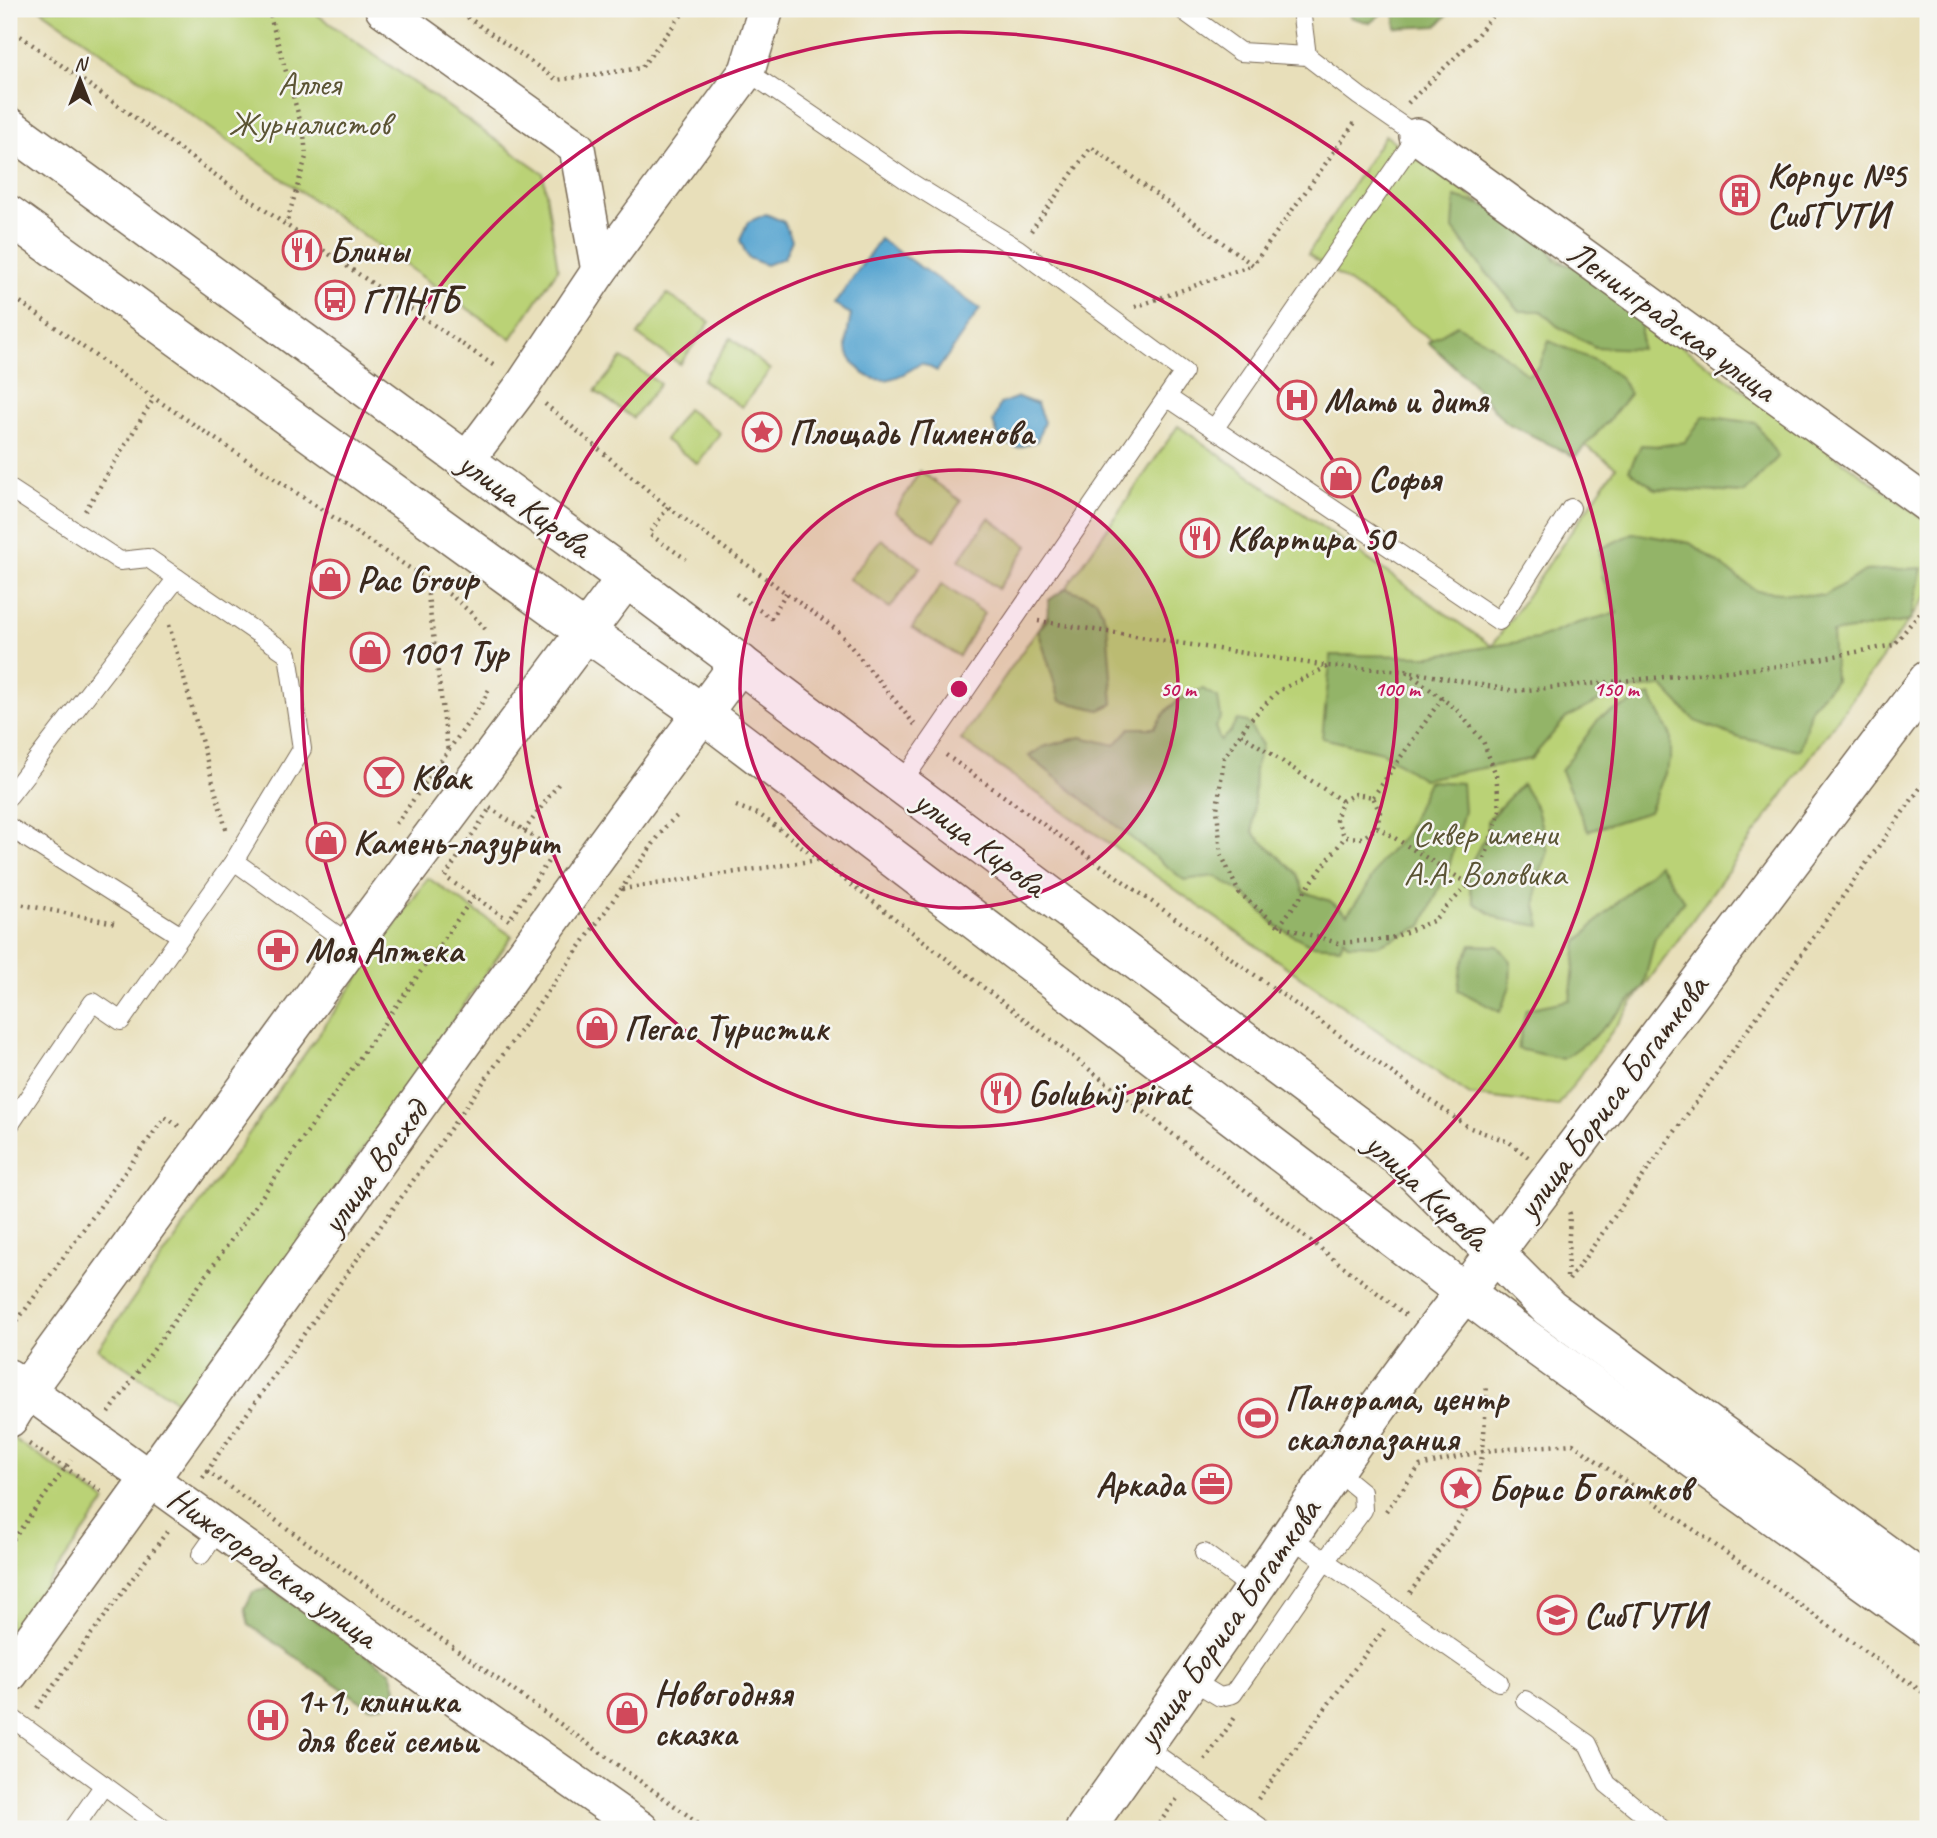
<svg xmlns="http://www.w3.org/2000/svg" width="1937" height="1838" font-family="Caveat,sans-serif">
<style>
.green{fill:#bad276;stroke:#7a7e4a;stroke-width:2}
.forest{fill:#93b467;stroke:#676f42;stroke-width:2}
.water{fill:#56a4d0;stroke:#486777;stroke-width:2}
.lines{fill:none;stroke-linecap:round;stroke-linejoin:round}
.lane-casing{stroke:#786955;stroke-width:20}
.street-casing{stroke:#786955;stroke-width:38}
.secondary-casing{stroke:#786955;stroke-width:41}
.primary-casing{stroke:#786955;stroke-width:41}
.path{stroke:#786955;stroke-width:4.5;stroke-dasharray:2 5;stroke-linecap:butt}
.lane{stroke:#fff;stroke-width:18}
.street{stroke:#fff;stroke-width:35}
.secondary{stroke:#fff;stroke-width:38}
.primary{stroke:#fff;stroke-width:38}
.ring{fill:none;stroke:#c2185b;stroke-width:3.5}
.labels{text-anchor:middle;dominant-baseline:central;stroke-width:5;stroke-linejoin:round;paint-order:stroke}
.park-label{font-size:35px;fill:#5b5434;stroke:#f6f6f2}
.poi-label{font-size:35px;font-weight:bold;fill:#3b2a1e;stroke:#f6f6f2;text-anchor:start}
.street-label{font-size:35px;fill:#3b2a1e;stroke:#f6f6f2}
.centre{fill:#c2185b;stroke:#f6f6f2;stroke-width:3.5}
.ring-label{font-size:21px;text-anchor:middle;font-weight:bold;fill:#c2185b;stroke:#f6f6f2;stroke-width:5;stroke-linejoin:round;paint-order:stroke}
</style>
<rect width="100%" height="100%" fill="#f6f6f2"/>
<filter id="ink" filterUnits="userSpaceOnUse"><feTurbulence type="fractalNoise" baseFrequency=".0143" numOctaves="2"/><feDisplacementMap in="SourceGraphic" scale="14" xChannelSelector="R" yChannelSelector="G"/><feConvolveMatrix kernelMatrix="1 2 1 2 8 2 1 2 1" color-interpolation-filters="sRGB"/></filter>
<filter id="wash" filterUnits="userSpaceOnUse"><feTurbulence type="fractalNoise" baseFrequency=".00686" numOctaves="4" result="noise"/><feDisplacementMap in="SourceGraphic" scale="28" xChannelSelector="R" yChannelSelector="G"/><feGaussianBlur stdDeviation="1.57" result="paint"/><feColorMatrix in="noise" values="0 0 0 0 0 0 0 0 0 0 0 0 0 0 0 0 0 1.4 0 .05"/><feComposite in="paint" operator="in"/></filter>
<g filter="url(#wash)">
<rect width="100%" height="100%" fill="#e8dfba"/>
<!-- green -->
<g class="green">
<path d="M40,9h269l234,164 15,96 -47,70z"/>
<path d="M1385,135l543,387v72l-370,512 -88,-11 -509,-355 217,-314 314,220 124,-179 -308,-213z"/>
<path d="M667,294l43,28 -30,42 -42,-29z"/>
<path d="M731,338l39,32 -28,37 -40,-27z"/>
<path d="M622,358l38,26 -27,34 -38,-27z"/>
<path d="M687,409l33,24 -22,31 -33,-24z"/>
<path d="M920,471l41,30 -26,39 -40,-28z"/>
<path d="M989,518l39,28 -30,43 -39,-29z"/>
<path d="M881,539l39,28 -30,41 -41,-29z"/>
<path d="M942,584l42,29 -25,43 -47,-28z"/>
<path d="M428,878l84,58 -328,470 -86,-57z"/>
<path d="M14,1439l92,62 -97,136v-190z"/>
</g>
<!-- forest -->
<g class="forest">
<path d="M1349,9h38l-17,14 -20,-6z"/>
<path d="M1394,9h59l-16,17 -41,2z"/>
<path d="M1455,197l52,15 31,18 19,32 33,8 51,33v46l-46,-2 -38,-21 -16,-15h-21l-41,-47 -26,-35z"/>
<path d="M1457,325l33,19 38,31 11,-9 10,-25 45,19 26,17 10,17 -21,26 -34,37 -70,-35 -33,-39 -44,-41z"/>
<path d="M1704,416l52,7 22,34 -34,36 -89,-4 -26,-19 12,-25 18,1 26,-4z"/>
<path d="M1633,533l57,10 67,48 67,5 41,-25 57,-3 -12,53 -78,12 3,48 -24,26 -11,43 -60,-12 -45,-17 -33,-35 -43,5 -53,27 -35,41 -108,20 -41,-27 -60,-14 9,-83 99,1 107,-17 41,-16 39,-10 -15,-37 -2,-27z"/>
<path d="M1066,588l30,11 11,24 6,81 -13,6 -40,-9 -22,-71 10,-11 1,-19z"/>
<path d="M1203,689l15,9 3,19 -6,10 5,13 10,-8 7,-12 10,2 15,23 -7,22 -2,66 44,40 7,19 26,9 17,13 17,-22 17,-31 25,-28 22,-52 34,2 2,28 -15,56 -27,59 -43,19 -32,-1 -3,-6 -4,9 -29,-2 -35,-19 -31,-31 -30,-19 -31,4 -155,-124 14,-9 38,-10 34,8 15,-17h24c17,-25 22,-29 49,-39z"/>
<path d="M1650,695l21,41v23l-22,53 -61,19 -27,-60 39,-54z"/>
<path d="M1522,784l15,25 11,43 -11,29 -1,25 5,20 -41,-7 -26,-16 -8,-31 21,-39v-12z"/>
<path d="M1659,864l25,37 -29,37 -12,50 -49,49 -31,22 -45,-10 8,-40 44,-9 7,-57 23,-25z"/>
<path d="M1471,945l27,1 13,15 -1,25 -10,26 -42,-22 3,-24z"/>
<path d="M270,1588l121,84 5,16 -11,17 -16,2 -120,-82 -4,-17 8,-16z"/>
</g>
<!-- water -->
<g class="water">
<path d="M766,214l18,8 8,18 -8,18 -18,7 -18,-7 -8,-18 8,-18z"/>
<path d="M880,239l100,70 -43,62 -16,-8c-21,15 -44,27 -64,4 -5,-5 -10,-13 -10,-20 -1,-10 2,-22 4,-33l-17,-9z"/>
<path d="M1018,397l19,7 7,18 -7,19 -19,7 -18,-7 -7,-19 7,-18z"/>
</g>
</g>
<g filter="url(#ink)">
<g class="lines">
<defs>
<g id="lane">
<path d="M1181,9l59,43 67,4 52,40 58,40 -203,293"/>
<path d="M1301,9l6,47"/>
<path d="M747,71l158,108 113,70 166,123 -283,412"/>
<path d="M1167,397l332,224 72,-113"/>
<path d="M9,488l111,73 28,-3 140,96 14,95 -68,112 -113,160 -28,-19 -84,124"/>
<path d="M9,796l168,-218"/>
<path d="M9,827l172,109"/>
<path d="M234,861l117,84"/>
<path d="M1289,1536l210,146"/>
<path d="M1204,1553l49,36"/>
<path d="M201,1555l19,-27"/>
<path d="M1190,1679l30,18 13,-3 92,-133 38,-51 -1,-18 -28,-23"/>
<path d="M1525,1700l63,44 19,40 55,45"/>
<path d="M9,1716l155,113"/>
<path d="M1144,1746l118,83"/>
<path d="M73,1829l31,-44"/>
</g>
<g id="street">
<path d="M383,9l194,139 22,123"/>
<path d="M1417,136l511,369"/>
<path d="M466,461l57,-76 76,-114 148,-200 19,-62"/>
<path d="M9,1377l427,308 205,144"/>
</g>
<path id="secondary" d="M1085,1829c56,-80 113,-159 168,-239 69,-101 135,-203 212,-298l463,-612"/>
<g id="primary">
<path d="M9,127l617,451 774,580 149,150 379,277"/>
<path d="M9,215l577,417 116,81 823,625 403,289"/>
<path d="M9,1418l18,-29 324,-444 275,-367"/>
<path d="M9,1673c246,-335 481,-678 731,-1010"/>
</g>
</defs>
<!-- lane casing -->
<use href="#lane" class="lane-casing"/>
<!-- street casing -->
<use href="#street" class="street-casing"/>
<!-- secondary casing -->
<use href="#secondary" class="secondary-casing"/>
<!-- primary casing -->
<use href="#primary" class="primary-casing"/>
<!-- path -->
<g class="path">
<path d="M268,9l36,125 2,23 -20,68"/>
<path d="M456,9l101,71 84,-12 45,-59"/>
<path d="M9,28l277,197 210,142"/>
<path d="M1408,103l65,-63 25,-31"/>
<path d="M1031,231l60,-84 162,118 103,-144"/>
<path d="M9,294l145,104 299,199 18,16 17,19"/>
<path d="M1135,307l117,-42"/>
<path d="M545,404l123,103 170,124 77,94"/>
<path d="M668,507l-19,27 37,25"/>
<path d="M85,511l69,-113"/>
<path d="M426,580l22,171"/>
<path d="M736,594l35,24 15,-25"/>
<path d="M1038,621l289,45 79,5 109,20 266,-25 113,-21 34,-43"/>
<path d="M169,625l57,204"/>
<path d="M1327,667l-49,24 -29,30 -25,37 -7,51 4,45 18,39 40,33 59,17 51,-4 44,-18 36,-37 17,-29 14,-45 -4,-35 -13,-34 -27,-32 -49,-37"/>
<path d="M1241,734l101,67"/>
<path d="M946,755l522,372 41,15 19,15"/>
<path d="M1373,797l69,-99"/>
<path d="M736,806l24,9 18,13 628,487"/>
<path d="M490,808l65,43 -46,69 -64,-43z"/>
<path d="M396,824l84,-118 11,-20"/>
<path d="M1377,827l3,-14 -7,-16 -18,-3 -13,7 -6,19 9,17 18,1 14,-11 92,57"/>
<path d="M524,831l35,-48"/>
<path d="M622,889l195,-29"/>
<path d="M9,902l106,21"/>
<path d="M1279,926l66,-89"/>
<path d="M1567,1277l3,-63 -2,-5"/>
<path d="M1569,1280l359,-503"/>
<path d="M9,1332l156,-215 14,9"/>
<path d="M109,1413l365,-517"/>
<path d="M29,1444l72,47"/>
<path d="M207,1471l500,358"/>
<path d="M203,1478l16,-25 447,-627 13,-12"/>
<path d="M1386,1511l34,-45 63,-15 4,-67"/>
<path d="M9,1545l62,-85"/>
<path d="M1410,1593l62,-91 11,-51 90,-7 355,252"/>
<path d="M37,1708l132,-179"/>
<path d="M1205,1760l31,-44"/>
<path d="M1258,1799l126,-170"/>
<path d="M1155,1829l24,-33"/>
</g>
<!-- lane -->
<use href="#lane" class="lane"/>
<!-- street -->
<use href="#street" class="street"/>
<!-- secondary -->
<use href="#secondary" class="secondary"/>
<!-- primary -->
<use href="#primary" class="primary"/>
</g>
</g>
<!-- distance rings -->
<circle cx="959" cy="689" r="219" fill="#c2185b" fill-opacity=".12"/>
<g class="ring">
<circle cx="959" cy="689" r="219"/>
<circle cx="959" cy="689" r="438"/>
<circle cx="959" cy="689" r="657"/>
</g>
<!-- icons -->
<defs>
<symbol id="building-ring" viewBox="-11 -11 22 22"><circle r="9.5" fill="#f6f6f2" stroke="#d1495b" stroke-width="1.5"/><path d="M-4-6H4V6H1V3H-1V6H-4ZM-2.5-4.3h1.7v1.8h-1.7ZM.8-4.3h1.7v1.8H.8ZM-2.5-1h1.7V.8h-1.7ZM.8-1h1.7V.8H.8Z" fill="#d1495b"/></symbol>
<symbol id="restaurant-ring" viewBox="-11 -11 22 22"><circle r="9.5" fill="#f6f6f2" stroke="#d1495b" stroke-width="1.5"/><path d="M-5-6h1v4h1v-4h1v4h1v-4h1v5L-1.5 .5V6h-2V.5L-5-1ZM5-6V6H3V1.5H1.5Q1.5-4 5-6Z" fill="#d1495b"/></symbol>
<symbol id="bus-ring" viewBox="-11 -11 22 22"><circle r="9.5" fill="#f6f6f2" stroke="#d1495b" stroke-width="1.5"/><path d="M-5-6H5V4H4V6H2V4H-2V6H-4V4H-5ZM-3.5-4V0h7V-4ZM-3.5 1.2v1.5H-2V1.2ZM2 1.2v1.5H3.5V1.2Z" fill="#d1495b"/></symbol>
<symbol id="hospital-ring" viewBox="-11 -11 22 22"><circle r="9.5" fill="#f6f6f2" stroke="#d1495b" stroke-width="1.5"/><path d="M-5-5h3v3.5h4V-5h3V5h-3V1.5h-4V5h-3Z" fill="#d1495b"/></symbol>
<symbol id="sight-ring" viewBox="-11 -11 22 22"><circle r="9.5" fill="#f6f6f2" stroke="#d1495b" stroke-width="1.5"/><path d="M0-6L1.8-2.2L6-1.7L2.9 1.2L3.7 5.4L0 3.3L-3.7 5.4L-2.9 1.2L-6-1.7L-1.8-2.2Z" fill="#d1495b"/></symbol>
<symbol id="shop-ring" viewBox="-11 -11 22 22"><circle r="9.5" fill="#f6f6f2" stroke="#d1495b" stroke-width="1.5"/><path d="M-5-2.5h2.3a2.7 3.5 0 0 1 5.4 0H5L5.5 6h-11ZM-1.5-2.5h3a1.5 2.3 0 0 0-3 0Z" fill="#d1495b"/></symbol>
<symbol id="bar-ring" viewBox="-11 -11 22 22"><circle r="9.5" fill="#f6f6f2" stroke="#d1495b" stroke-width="1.5"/><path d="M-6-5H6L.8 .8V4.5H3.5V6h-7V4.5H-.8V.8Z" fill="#d1495b"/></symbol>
<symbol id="pharmacy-ring" viewBox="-11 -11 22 22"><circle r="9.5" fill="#f6f6f2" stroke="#d1495b" stroke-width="1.5"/><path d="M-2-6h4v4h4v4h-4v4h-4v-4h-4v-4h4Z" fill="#d1495b"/></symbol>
<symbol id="stadium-ring" viewBox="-11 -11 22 22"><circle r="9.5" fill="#f6f6f2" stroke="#d1495b" stroke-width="1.5"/><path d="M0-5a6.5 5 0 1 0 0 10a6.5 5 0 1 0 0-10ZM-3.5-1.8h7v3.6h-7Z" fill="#d1495b"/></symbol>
<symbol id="office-ring" viewBox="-11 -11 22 22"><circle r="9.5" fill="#f6f6f2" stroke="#d1495b" stroke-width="1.5"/><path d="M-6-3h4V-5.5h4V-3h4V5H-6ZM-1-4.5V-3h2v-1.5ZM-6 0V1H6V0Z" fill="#d1495b"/></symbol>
<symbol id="university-ring" viewBox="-11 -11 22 22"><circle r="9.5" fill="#f6f6f2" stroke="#d1495b" stroke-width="1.5"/><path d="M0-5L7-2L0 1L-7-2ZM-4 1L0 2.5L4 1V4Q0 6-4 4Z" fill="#d1495b"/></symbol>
</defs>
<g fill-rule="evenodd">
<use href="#building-ring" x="1718" y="173" width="44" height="44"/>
<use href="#restaurant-ring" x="280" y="228" width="44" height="44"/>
<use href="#bus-ring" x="313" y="278" width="44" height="44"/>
<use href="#hospital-ring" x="1275" y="378" width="44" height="44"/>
<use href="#sight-ring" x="740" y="410" width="44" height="44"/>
<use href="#shop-ring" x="1319" y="456" width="44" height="44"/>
<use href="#restaurant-ring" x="1178" y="516" width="44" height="44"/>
<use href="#shop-ring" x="308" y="557" width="44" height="44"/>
<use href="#shop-ring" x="348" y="630" width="44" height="44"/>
<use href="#bar-ring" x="362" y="755" width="44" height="44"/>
<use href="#shop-ring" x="304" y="820" width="44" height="44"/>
<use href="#pharmacy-ring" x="256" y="928" width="44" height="44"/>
<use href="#shop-ring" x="575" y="1006" width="44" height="44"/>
<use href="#restaurant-ring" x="979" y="1071" width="44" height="44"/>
<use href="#stadium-ring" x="1236" y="1396" width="44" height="44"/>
<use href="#office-ring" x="1190" y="1462" width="44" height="44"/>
<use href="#sight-ring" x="1439" y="1466" width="44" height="44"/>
<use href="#university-ring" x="1535" y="1593" width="44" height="44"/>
<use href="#shop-ring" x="605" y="1691" width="44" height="44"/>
<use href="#hospital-ring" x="246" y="1698" width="44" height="44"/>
</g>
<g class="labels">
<!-- park labels -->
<g class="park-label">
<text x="309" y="83">Аллея<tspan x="309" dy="40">Журналистов</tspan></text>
<text x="1485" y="833">Cквер имени<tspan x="1485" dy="40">А.А. Воловика</tspan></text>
</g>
<!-- poi labels -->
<g class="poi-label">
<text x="1767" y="175">Корпус №5<tspan x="1767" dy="40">СибГУТИ</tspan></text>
<text x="329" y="250">Блины</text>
<text x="362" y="300">ГПНТБ</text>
<text x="1324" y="400">Мать и дитя</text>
<text x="789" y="432">Площадь Пименова</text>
<text x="1368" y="478">Софья</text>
<text x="1227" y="538">Квартира 50</text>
<text x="357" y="579">Pac Group</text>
<text x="397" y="652">1001 Тур</text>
<text x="411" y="777">Квак</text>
<text x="353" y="842">Камень-лазурит</text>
<text x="305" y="950">Моя Аптека</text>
<text x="624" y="1028">Пегас Туристик</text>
<text x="1028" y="1093">Golubnij pirat</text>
<text x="1285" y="1398">Панорама, центр<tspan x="1285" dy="40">скалолазания</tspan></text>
<text x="1185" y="1484" text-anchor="end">Аркада</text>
<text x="1488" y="1488">Борис Богатков</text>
<text x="1584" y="1615">СибГУТИ</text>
<text x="654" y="1693">Новогодняя<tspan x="654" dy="40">сказка</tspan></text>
<text x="295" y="1700">1+1, клиника<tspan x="295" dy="40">для всей семьи</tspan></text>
</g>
<!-- street labels -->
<g class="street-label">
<text transform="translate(1672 321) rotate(36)">Ленинградская улица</text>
<text transform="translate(525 504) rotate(36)">улица Кирова</text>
<text transform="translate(980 843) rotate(37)">улица Кирова</text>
<text transform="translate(1612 1097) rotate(-53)">улица Бориса Богаткова</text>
<text transform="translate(374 1167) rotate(-54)">улица Восход</text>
<text transform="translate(1427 1191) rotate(43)">улица Кирова</text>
<text transform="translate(273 1567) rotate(36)">Нижегородская улица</text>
<text transform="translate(1228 1623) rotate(-55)">улица Бориса Богаткова</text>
</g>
</g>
<circle cx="959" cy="689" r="10" class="centre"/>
<g class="ring-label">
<text x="1178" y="696">50 m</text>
<text x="1397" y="696">100 m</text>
<text x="1616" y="696">150 m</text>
</g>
<!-- margin -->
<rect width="1937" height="1838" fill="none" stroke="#f6f6f2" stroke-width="35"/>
<!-- north arrow -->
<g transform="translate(80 80)" stroke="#f6f6f2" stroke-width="5" paint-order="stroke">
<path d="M0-5L12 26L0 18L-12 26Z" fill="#3b2a1e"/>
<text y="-10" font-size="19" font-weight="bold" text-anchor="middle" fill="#3b2a1e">N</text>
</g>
</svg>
